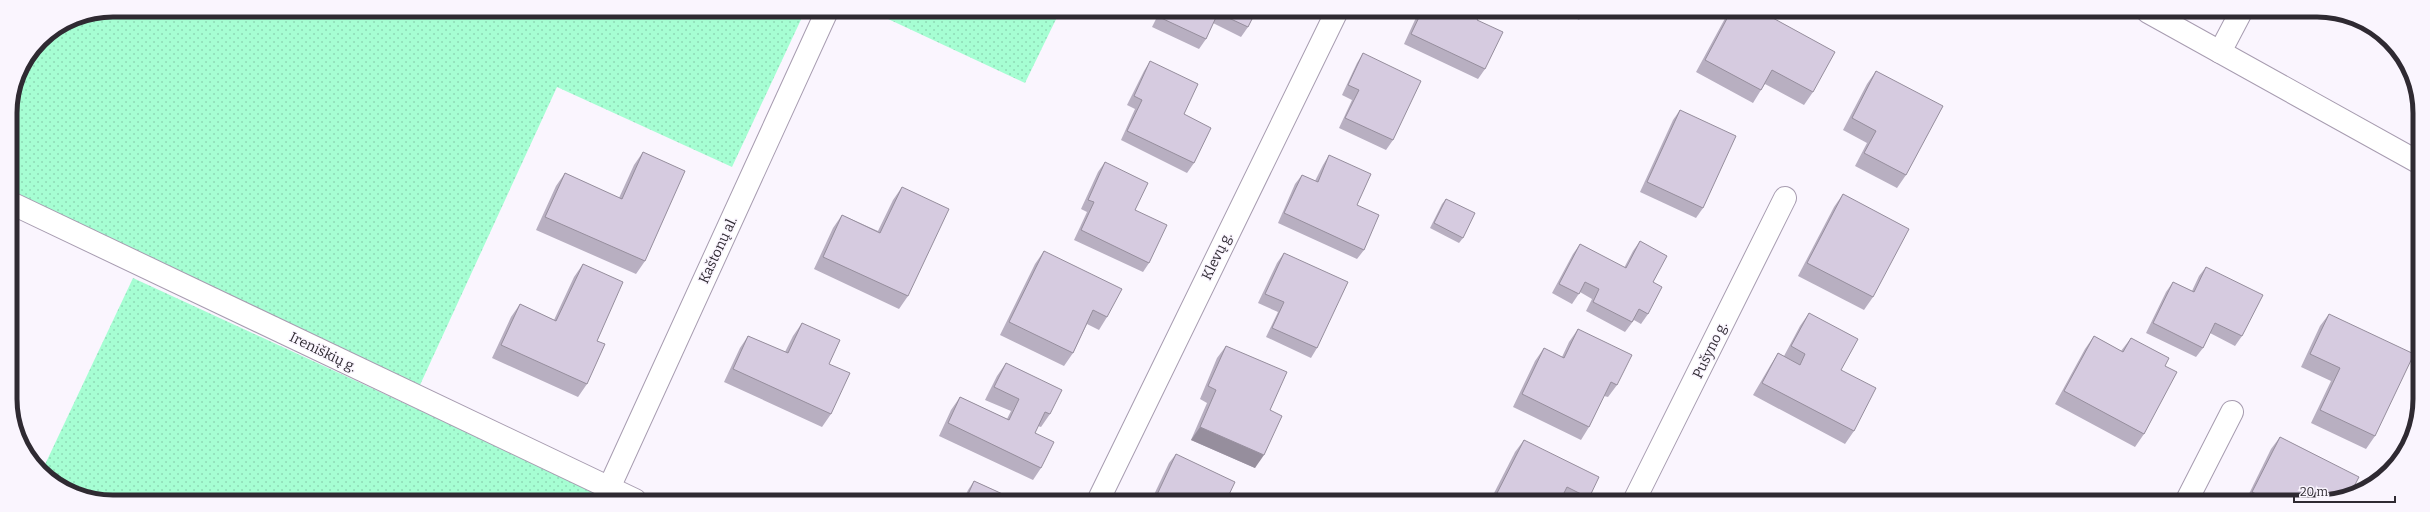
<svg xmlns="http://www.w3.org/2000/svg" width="2430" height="512" font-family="Bitter,serif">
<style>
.grass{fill:url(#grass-dots)}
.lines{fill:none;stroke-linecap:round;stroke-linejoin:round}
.street-casing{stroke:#a79cb0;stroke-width:24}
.street{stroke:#fff;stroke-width:22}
.wall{fill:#b8afc1}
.shaded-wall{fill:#968e9d}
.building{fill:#d6cbe0;stroke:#968e9d}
.labels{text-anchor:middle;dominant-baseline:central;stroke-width:3;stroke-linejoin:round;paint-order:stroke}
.street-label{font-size:14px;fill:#2f2a32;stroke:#faf5fe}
.rim{fill:none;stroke:#2f2a32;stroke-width:5}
</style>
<defs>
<pattern id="grass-dots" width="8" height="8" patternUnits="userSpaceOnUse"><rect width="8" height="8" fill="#a6fed3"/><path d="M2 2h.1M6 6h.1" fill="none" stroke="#8fdab6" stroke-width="1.8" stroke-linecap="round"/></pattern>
</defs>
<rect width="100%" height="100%" fill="#faf5fe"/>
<!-- grass -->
<g class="grass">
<path d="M113,10l692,1 -73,156 -175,-80 -137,298 -409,-193 -1,-86 8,-33 22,-33 34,-22z"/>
<path d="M871,11h189l-35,72z"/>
<path d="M133,278l481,222h-521l-52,-27z"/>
</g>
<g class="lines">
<defs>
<g id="street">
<path d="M2148,12l270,150"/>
<path d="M2220,52l21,-40"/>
<path d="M11,203l624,297"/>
<path d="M609,488l218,-477"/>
<path d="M1098,501l239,-490"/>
<path d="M1634,501l151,-303"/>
<path d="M2186,502l46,-90"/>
</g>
</defs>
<!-- street casing -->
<use href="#street" class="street-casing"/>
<!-- street -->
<use href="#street" class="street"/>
</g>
<!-- wall -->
<g class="wall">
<path d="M1160,11h96l-8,16 -7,10 -28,-14 -7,16 -7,10 -47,-22z"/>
<path d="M1419,11h63l-5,9 8,49 -7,10 -74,-35z"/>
<path d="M1563,11h22l-6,9z"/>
<path d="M1729,11h31l53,81 -9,13 -39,-21 -4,6 -8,13 -57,-31z"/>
<path d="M1363,53l30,87 -7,10 -47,-22 13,-28 -10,-5 15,-32z"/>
<path d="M1150,61l34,53 10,49 -7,10 -66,-33 14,-31 -8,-4 17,-34z"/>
<path d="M1876,71l30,104 -9,13 -42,-22 12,-23 -24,-13 24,-46z"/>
<path d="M1680,110l23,98 -7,10 -56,-26 33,-72z"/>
<path d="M643,152l2,109 -9,13 -100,-44 20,-44 9,-13 54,25 15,-33z"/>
<path d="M1329,155l28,50 7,45 -7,9 -79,-36 17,-39 7,-9 13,6 8,-16z"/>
<path d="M1105,162l30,48 14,53 -6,9 -69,-32 13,-28 -6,-3 17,-37z"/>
<path d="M902,187l6,109 -9,13 -85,-40 19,-41 9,-13 36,16 15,-31z"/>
<path d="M1843,194l30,103 -9,13 -66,-34 36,-69z"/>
<path d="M1446,199l17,39 -4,5 -29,-15 12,-24z"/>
<path d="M1640,241l13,41 -5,32 -7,10 -7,-4 -9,12 -39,-21 6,-12 -12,-7 -8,12 -20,-11 21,-39 7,-10 44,24 9,-17z"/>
<path d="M1044,251l63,66 -8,13 -12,-6 -14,29 -9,13 -64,-31 35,-71z"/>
<path d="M1284,253l33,95 -6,10 -45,-21 12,-25 -20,-9 19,-40z"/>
<path d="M583,264l14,77 -10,43 -9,13 -86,-39 19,-41 9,-13 34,16 20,-43z"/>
<path d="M2206,267l36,69 -7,10 -25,-13 -7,15 -7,9 -50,-24 20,-41 7,-10 19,9 7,-15z"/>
<path d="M1809,313l32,57 13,61 -9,13 -92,-49 17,-29 8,-13 6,3 16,-30z"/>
<path d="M2329,314l46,122 -9,13 -55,-26 20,-42 -30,-14 19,-41z"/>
<path d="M802,323l27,41 2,50 -9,13 -98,-45 16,-34 8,-12 37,16 8,-16z"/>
<path d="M1578,329l39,56 -9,12 -4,-1 -15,31 -8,13 -68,-33 22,-46 9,-13 18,9 7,-15z"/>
<path d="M2094,336l27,15 10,-13 34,28 -21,68 -9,13 -80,-43 30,-55z"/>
<path d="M1226,346l44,64 -15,58 -64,-28 16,-37 -7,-4 17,-41z"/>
<path d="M1006,363l44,51 -9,13 -3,-1 -3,7 6,35 -8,12 -94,-44 12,-26 9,-13 47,22 4,-8 -26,-11 12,-24z"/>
<path d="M2280,437l44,65h-79l26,-53z"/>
<path d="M1524,440l65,58 -2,3h-97l25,-49z"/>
<path d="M1176,454l50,47h-75l18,-38z"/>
<path d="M974,481l44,20h-55l5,-11z"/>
</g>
<!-- shaded-wall -->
<path class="shaded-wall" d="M1200,427l64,28 -9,13 -64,-28z"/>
<!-- building -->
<g class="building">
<path d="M1162,11h94l-8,16 -30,-14 -12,26 -47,-22z"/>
<path d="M1422,11h60l-5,9 26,12 -18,37 -74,-35z"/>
<path d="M1731,11h29l75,41 -22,40 -41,-22 -11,20 -56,-30z"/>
<path d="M1363,53l58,28 -28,59 -48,-22 14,-28 -11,-5z"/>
<path d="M1150,61l48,23 -14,30 27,14 -17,35 -67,-32 15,-31 -8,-4z"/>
<path d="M1876,71l67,35 -37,69 -42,-22 12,-22 -24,-13z"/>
<path d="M1680,110l56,26 -33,72 -56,-26z"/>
<path d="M643,152l42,19 -40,90 -100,-44 20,-44 57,26z"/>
<path d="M1329,155l42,19 -14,31 22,10 -15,35 -80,-37 18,-38 16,7z"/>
<path d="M1105,162l43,21 -13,27 32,15 -18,38 -68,-33 13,-28 -6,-2z"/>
<path d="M902,187l47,22 -41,87 -85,-39 19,-42 38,18z"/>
<path d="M1843,194l66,35 -36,68 -66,-34z"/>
<path d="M1446,199l29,14 -12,25 -29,-15z"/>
<path d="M1640,241l27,15 -14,26 9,5 -14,27 -9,-5 -7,13 -39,-20 6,-13 -14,-7 -6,12 -20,-10 21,-40 46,24z"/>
<path d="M1044,251l78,38 -15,28 -14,-7 -20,43 -64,-31z"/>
<path d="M1284,253l64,29 -31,66 -45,-20 12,-26 -19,-8z"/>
<path d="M583,264l40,18 -26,59 8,3 -18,40 -86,-39 19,-41 36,17z"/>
<path d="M2206,267l57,28 -21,41 -27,-13 -12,25 -50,-25 20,-41 21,10z"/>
<path d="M1809,313l49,26 -17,31 35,18 -22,43 -92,-48 16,-30 22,12 5,-11 -14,-8z"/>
<path d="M2329,314l85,40 -39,82 -55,-26 20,-42 -30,-14z"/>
<path d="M802,323l38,17 -11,24 21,9 -19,41 -98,-45 15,-33 40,17z"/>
<path d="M1578,329l54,26 -15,30 -6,-3 -22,45 -67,-33 22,-46 20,10z"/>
<path d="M2094,336l29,16 8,-14 38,20 -4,8 12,6 -33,62 -80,-43z"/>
<path d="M1226,346l61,26 -17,38 12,6 -18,39 -64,-28 16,-37 -8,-4z"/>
<path d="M1006,363l56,27 -12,24 -5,-2 -10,21 19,9 -13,26 -93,-45 12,-26 49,23 10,-21 -25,-12z"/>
<path d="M2280,437l79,40 -10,19 -25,6h-52l-20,-10z"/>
<path d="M1524,440l75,37 -10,21 -22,-11 -7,14h-67z"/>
<path d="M1176,454l59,28 -9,19h-72z"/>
<path d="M974,481l44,20h-53z"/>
</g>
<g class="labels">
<!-- street labels -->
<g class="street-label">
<text transform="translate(718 250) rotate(-65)">Kaštonų al.</text>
<text transform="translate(1217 256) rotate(-64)">Klevų g.</text>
<text transform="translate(1710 350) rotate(-64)">Pušyno g.</text>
<text transform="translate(323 352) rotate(26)">Ireniškių g.</text>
</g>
</g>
<!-- crop -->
<path d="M0 0H2430V512H0ZM113 17H2317A96 96 0 0 1 2413 113V399A96 96 0 0 1 2317 495H113A96 96 0 0 1 17 399V113A96 96 0 0 1 113 17Z" fill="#faf5fe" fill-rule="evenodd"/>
<path class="rim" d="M113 17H2317A96 96 0 0 1 2413 113V399A96 96 0 0 1 2317 495H113A96 96 0 0 1 17 399V113A96 96 0 0 1 113 17Z"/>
<!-- scale -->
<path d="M2294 496v6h101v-6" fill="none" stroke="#2f2a32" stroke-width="2"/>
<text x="2300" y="496" font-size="12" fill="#2f2a32" stroke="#faf5fe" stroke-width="3" paint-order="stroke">20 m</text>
</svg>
